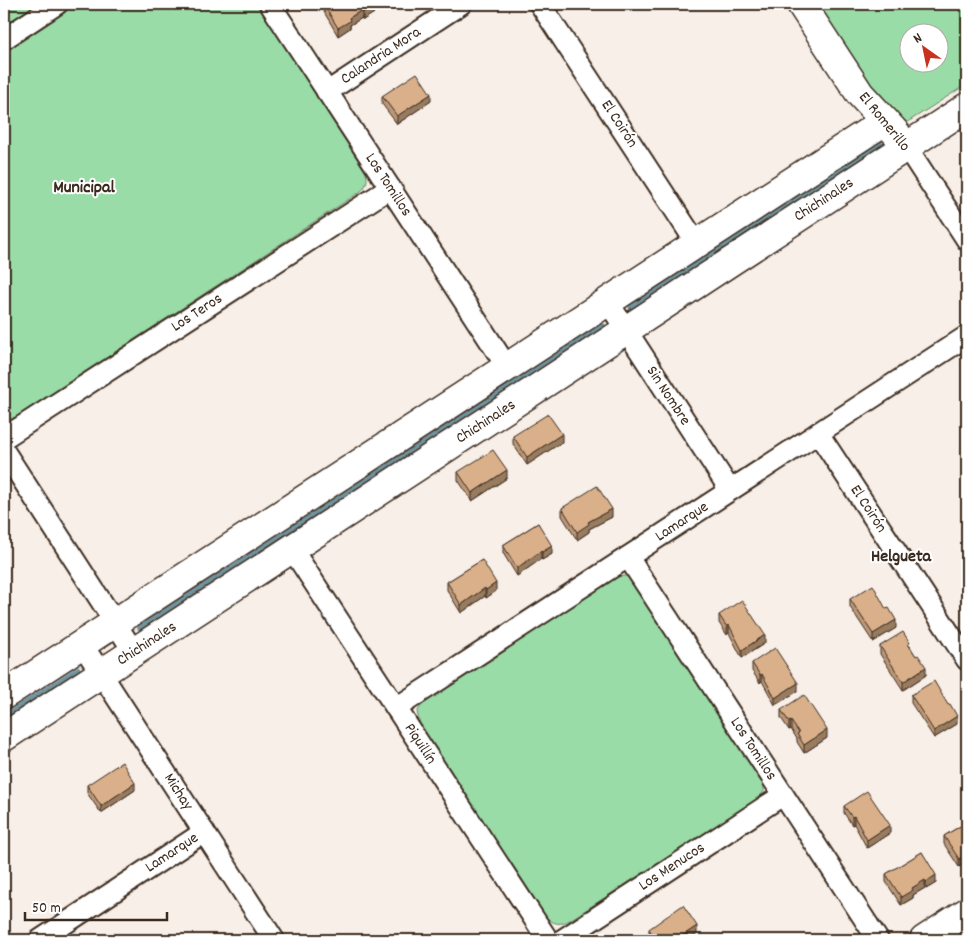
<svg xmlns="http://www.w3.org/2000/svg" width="971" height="944" font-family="Dekko,sans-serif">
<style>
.green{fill:#99dca8;stroke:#6a8363;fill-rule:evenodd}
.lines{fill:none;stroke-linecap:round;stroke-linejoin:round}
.stream{stroke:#7095a0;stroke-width:5.5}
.street-casing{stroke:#3b2a1e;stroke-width:24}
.secondary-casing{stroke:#3b2a1e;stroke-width:31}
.street{stroke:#fff;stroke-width:20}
.secondary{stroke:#fff;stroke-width:28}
.wall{fill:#bb9777;stroke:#3b2a1e}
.shaded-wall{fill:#987b61;stroke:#3b2a1e}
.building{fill:#d9b08a;stroke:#3b2a1e}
.labels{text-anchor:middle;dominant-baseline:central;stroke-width:4;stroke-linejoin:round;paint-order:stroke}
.street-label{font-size:16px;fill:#3b2a1e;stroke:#fff}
.neighbourhood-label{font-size:18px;font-weight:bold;fill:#3b2a1e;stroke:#fff}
</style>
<rect width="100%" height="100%" fill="#f7efe8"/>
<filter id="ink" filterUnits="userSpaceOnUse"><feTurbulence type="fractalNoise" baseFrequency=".02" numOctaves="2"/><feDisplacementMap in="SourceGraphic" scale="10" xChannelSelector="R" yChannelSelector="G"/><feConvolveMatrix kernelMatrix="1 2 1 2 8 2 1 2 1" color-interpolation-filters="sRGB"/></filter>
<g filter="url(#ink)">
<!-- green -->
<g class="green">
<path d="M4,4h34l-34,22z"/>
<path d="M76,4h181l108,167c4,8 2,15 -5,21l-346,226 -10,1v-368z"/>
<path d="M813,4h154v80l-64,41 -13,-10zM908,32h30v30h-30z"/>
<path d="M625,576l7,4 132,203v8l-6,8 -188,121c-9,5 -16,5 -24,-3l-126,-193 -3,-12 7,-10 192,-125z"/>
</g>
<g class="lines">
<!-- stream -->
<g class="stream">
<path d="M631,307l250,-163"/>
<path d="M140,628l463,-302"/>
<path d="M4,717l74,-48"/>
</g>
<defs>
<g id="street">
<path d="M270,4l237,363"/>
<path d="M540,4l157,240"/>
<path d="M4,39l53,-35"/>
<path d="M327,92l134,-88"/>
<path d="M906,146l61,94"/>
<path d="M608,302l122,188"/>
<path d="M818,433l149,227"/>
<path d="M4,438l386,-250"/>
<path d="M4,451l130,201"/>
<path d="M292,549l256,391"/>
<path d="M628,557l250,383"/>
<path d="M82,644l192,296"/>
<path d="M396,708l571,-372"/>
<path d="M40,940l164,-108"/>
<path d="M562,940l221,-145"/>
</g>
<g id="secondary">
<path d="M801,4l59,90 36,39"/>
<path d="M4,695l881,-574"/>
<path d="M4,737l963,-630"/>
<path d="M924,940l43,-28"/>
</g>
</defs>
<!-- street casing -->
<use href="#street" class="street-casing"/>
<!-- secondary casing -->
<use href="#secondary" class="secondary-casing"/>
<!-- street -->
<use href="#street" class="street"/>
<!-- secondary -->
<use href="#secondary" class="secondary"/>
</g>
<!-- wall -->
<g class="wall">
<path d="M325,4l49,9 -11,7 -1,-2 -12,7v3l-12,8 -14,-24v-7z"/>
<path d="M382,96l49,5 -34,23 -15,-20z"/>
<path d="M513,436l49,6 -35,23 -14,-21z"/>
<path d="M458,472l49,6 -35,23 -14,-21z"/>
<path d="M562,508l50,9 -23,12v3l-12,8 -15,-24z"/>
<path d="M538,523l14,31 -10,6 -1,-1 -24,17 -14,-23v-8z"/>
<path d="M482,560l14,31 -10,7 -1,-2 -24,17 -14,-23v-8z"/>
<path d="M850,599l46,29 -23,14 -23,-35z"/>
<path d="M719,615l46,28 -23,15 -13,-25 -2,2 -8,-12z"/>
<path d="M880,646h30l16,29 -23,15 -23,-36z"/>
<path d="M752,663l46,28 -23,14 -13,-24 -2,2 -8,-12z"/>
<path d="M911,695l46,29 -23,14 -23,-35z"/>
<path d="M781,710l46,28 -23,15 -7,-11v-3l-6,-10 -2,1 -8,-12z"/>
<path d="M87,785l48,5 -34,23 -14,-20z"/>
<path d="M844,806l46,27 -23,15 -13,-24 -2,1 -8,-12z"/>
<path d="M967,822v40l-8,5 -15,-23v-8z"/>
<path d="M922,852l14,31 -10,6 -1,-1 -12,7v3l-12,7 -15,-23v-8z"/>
<path d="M649,929l48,5 -9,6h-37l-2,-4z"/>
</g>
<!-- shaded-wall -->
<g class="shaded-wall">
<path d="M374,5v8l-11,7v-8z"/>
<path d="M362,10v8l-12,7v3l-12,8v-8l11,-10z"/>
<path d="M431,94v7l-34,23v-8z"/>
<path d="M562,434v8l-35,23v-8z"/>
<path d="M507,470v8l-35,23v-8z"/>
<path d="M612,509v8l-23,12v3l-12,8v-8l11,-10z"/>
<path d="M552,546v8l-10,6v-8z"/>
<path d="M541,551v8l-24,17v-8z"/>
<path d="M496,583v8l-10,7v-8z"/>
<path d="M485,588v8l-24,17v-8z"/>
<path d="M896,620v8l-23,14v-8z"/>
<path d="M729,625v8l-2,2v-8z"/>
<path d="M765,635v8l-23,15v-8z"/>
<path d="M926,667v8l-23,15v-8z"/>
<path d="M762,674v7l-2,2v-8z"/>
<path d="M798,683v8l-23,14v-7z"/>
<path d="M957,716v8l-23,14v-7z"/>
<path d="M791,721v8l-2,1v-8z"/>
<path d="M827,730v8l-23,15v-8z"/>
<path d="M135,783v7l-34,23v-7z"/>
<path d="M854,816v8l-2,1v-8z"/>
<path d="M890,825v8l-23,15v-8z"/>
<path d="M967,854v8l-8,5v-8z"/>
<path d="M936,875v8l-10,6v-7z"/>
<path d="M925,880v8l-12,7v3l-12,7v-8l11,-9z"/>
<path d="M697,926v8l-9,6h-12z"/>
</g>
<!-- building -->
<g class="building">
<path d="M325,4h47l2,1 -11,7 -1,-2 -13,8 1,3 -12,7 -14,-23z"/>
<path d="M417,73l14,21 -34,22 -15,-20z"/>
<path d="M548,414l14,20 -35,23 -14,-21z"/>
<path d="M493,450l14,20 -35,23 -14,-21z"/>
<path d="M597,486l15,23 -24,13 1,2 -12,8 -15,-24z"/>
<path d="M538,523l14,23 -10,6 -1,-1 -24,17 -14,-23z"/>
<path d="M482,560l14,23 -10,7 -1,-2 -24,17 -14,-23z"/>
<path d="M873,585l13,24 3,-1 7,12 -23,14 -23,-35z"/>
<path d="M742,600l23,35 -23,15 -13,-25 -2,2 -8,-12z"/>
<path d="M903,632l7,11 -2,1 8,12 2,-1 8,12 -23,15 -23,-36z"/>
<path d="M775,648l23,35 -23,15 -13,-24 -2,1 -8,-12z"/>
<path d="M934,681l14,24 2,-1 7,12 -23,15 -23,-36z"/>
<path d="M804,695l23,35 -23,15 -7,-11 2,-1 -8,-12 -2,1 -8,-12z"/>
<path d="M122,762l13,21 -34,23 -14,-21z"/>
<path d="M867,791l23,34 -23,15 -13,-24 -2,1 -8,-11z"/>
<path d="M967,822v32l-8,5 -15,-23z"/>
<path d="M922,852l14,23 -10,7 -1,-2 -13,8 1,2 -12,7 -15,-23z"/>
<path d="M683,905l14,21 -21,14h-20l-7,-11z"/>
</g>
</g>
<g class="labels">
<!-- street labels -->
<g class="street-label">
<text transform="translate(381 56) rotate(-33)">Calandria Mora</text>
<text transform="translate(884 122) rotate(51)">El Romerillo</text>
<text transform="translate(619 124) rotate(57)">El Coirón</text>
<text transform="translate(388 185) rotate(57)">Los Tomillos</text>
<text transform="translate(824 200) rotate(-33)">Chichinales</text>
<text transform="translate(197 313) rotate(-33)">Los Teros</text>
<text transform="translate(668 396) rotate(57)">Sin Nombre</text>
<text transform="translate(486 422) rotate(-33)">Chichinales</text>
<text transform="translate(868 509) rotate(57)">El Coirón</text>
<text transform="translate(682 522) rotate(-33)">Lamarque</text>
<text transform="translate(147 644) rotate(-33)">Chichinales</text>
<text transform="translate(420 744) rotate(57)">Piquillín</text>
<text transform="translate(753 749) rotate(57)">Los Tomillos</text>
<text transform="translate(178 792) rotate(57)">Michay</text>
<text transform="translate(172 853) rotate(-33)">Lamarque</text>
<text transform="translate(672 867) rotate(-33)">Los Menucos</text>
</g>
<!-- neighbourhood labels -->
<g class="neighbourhood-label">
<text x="84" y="188">Municipal</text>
<text x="901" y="557">Helgueta</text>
</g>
</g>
<!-- margin -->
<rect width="971" height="944" fill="none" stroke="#fff" stroke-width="20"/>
<rect x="10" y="10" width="951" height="924" fill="none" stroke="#3b2a1e" stroke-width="2" filter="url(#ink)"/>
<!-- north arrow -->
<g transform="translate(924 48) rotate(327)"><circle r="24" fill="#ffffff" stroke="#b1aaa5"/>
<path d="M0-4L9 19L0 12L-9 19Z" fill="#c8321e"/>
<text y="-8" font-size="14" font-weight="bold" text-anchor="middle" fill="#3b2a1e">N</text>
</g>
<!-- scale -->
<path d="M25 912v8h142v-8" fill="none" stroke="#3b2a1e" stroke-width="2.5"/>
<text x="32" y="912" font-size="15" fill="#3b2a1e" stroke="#ffffff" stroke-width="4" paint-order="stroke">50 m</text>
</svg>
